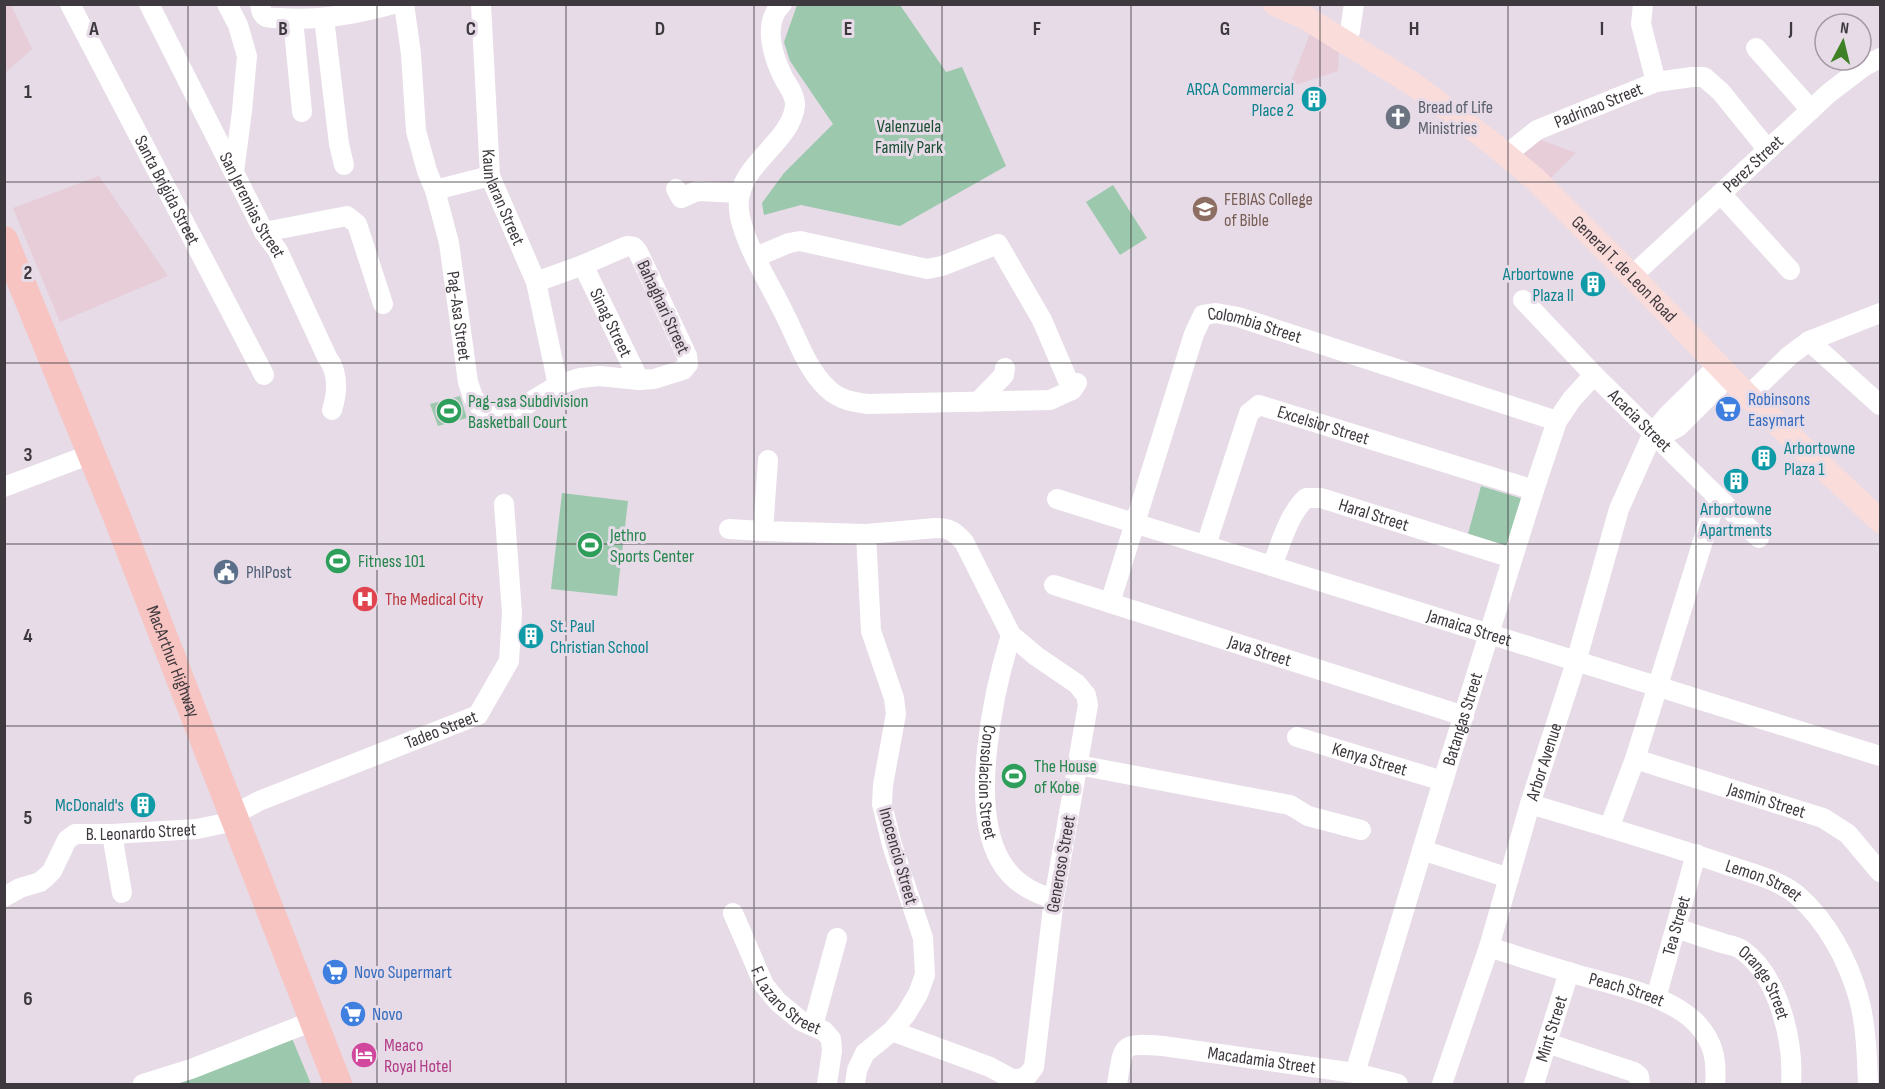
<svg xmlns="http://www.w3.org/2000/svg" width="1885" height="1089" font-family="'Sofia Sans Condensed',sans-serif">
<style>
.commercial{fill:#e6cdd7}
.green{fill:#9cc8ad}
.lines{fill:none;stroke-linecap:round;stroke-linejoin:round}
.minor{stroke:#fff;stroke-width:20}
.major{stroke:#fadcda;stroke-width:24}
.highway{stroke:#f7c4c1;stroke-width:28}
.grid{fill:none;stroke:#3e393e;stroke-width:1.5;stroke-opacity:0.55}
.labels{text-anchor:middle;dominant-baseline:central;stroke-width:6;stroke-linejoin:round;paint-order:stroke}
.culture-label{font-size:18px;fill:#0d838f;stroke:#e6dbe7;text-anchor:end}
.street-label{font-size:18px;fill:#3e393e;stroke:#e6dbe7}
.worship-label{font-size:18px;fill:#5b616d;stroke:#e6dbe7;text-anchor:start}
.park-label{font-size:18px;fill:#1d4e34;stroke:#e6dbe7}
.education-label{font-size:18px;fill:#785e54;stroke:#e6dbe7;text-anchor:start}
.shop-label{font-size:18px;fill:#366cbe;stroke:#e6dbe7;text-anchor:start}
.leisure-label{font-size:18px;fill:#27864d;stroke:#e6dbe7;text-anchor:start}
.service-label{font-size:18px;fill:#4e5e75;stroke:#e6dbe7;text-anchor:start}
.health-label{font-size:18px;fill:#be3a42;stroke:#e6dbe7;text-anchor:start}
.hotel-label{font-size:18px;fill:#b23c85;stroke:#e6dbe7;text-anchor:start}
.grid-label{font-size:20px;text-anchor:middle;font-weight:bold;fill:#3e393e;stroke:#e6dbe7;stroke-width:6;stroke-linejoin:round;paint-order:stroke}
</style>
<rect width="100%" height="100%" fill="#e6dbe7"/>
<!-- commercial -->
<g class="commercial">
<path d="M5,4l6,1 21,44 -27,24z"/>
<path d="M1310,34l29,19 -1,18 -49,16z"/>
<path d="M1538,139l38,14 -28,28 -31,-27z"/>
<path d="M99,176l69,100 -108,46 -47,-114z"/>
</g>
<!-- green -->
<g class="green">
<path d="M797,5h103l46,67 16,-5 44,99 -106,60 -99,-21 -37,10 -2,-12 22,-30 49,-49 -43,-63 -6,-19z"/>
<path d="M1113,185l34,53 -27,17 -34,-53z"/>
<path d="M460,396l7,22 -29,8 -8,-22z"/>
<path d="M1481,486l45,14 -15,47 -43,-13z"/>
<path d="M562,493l66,8 -11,95 -66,-7z"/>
<path d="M291,1036l20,48h-148z"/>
</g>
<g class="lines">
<!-- minor -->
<g class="minor">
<path id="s1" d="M70,4l194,371"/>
<path id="s2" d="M149,4l115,228 14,19 49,106c12,16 11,34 5,53"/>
<path d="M227,4l11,21 9,31 -5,55 -8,61"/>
<path d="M260,4c1,5 1,10 6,13 4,1 10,1 14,1 38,3 77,-4 113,-14"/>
<path id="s3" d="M404,4l7,50 5,77 11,40 8,19 14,53 19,139 5,15 8,11 21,8 9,-2 47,-29 22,-7 19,-2 40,4 15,-1 29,-9 5,-6 -1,-8 -5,-11 -44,-93 -4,-5 -7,-1 -44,19 -47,17"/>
<path id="s4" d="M481,4l9,172 46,106 22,103"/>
<path d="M782,4c-20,19 -9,52 1,73 5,9 13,19 12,29 -4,34 -47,54 -55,88 -2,6 -1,17 0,23 8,34 29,65 44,96 13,25 22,55 43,75 12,12 26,14 41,16l182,-4 22,-10 5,-7"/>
<path d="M324,18l15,126 5,21"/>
<path d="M293,19l9,93"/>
<path d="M1345,43l5,-12 4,-27"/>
<path d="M1756,48l55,62"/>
<path d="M1656,82l36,-5h12l17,15 47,58"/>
<path id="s5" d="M1506,155l31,-25 119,-48 -15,-58 2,-20"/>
<path d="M676,189l5,9 16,-7 43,2"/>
<path d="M435,190l55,-14"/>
<path d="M1721,194l69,76"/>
<path d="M264,232l83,-16 10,8 26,80"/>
<path d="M756,257l33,-14 11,-2 127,28 15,-3 56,-22 44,76 30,70"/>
<path id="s6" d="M583,265l56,115"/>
<path id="s7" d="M1632,276l197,-183 34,-26 17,-9"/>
<path id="s8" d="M1523,300l71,75 165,163"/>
<path d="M1809,341l71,64"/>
<path d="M1748,396l41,-40 20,-15 71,-28"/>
<path d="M978,402l26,-27 1,-7"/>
<path d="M1650,442l28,-15 51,-51"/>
<path d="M768,460l-5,71 103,3 70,-6c14,0 19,4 28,14l47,93 25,21 41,28 9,11 2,10 -34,194 -20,168 -6,8 -7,4h-9l-22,-12 -98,-36"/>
<path d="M4,487l87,-33"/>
<path id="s9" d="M1057,499l823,257"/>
<path d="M729,529l34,2"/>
<path id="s10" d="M1206,545l43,-132 10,-8 275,85"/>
<path id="s11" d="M1272,566c9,-22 16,-51 34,-68h15l191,60"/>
<path id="s12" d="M1054,585l410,131"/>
<path id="s13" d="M1110,603l84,-269 9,-19 13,-2 22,4 319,104"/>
<path id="s14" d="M1011,635c-18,58 -42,171 -11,225 12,22 32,33 54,39"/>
<path id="s15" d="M1297,737l146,44"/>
<path id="s16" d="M1635,759l188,59 25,16 32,38"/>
<path d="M1078,765l212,40 18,11 53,14"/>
<path id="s17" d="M1530,804c64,19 128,38 191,59 23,8 57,16 76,32 30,26 51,65 62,104 7,26 8,58 9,85"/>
<path id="s18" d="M233,815l26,-14 219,-86 31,-54 3,-48 -8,-109"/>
<path d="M1609,828l26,-69 82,-263"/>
<path d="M112,834l10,59"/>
<path d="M1422,850l87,28"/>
<path id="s19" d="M4,897l16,-9 20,-6 6,-5 6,-6 15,-31 8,-6h37l85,-5 38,-8"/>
<path id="s20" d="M733,913l31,72 14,17 23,19 23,10 7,8 1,12 -5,33"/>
<path id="s21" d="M1676,928c17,6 33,11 49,16 5,1 13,3 17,6 37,26 52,92 49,134"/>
<path id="s22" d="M1489,947c28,9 55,18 83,26 39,12 98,21 126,52 16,18 19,36 17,59"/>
<path id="s23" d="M1656,998l40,-144"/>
<path d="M813,1026l24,-88"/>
<path d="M1547,1043l87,29 5,4 1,8"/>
<path id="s24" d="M1355,1073l88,-292 91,-291 23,-69 15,-22 22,-24"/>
<path d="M143,1084l48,-15 122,-48"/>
<path d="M855,1084l2,-14 8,-17 27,-22 14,-17 12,-20 7,-19 -2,-37 -31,-93 -10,-41 1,-19 13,-71 -2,-16 -23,-67 -5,-97"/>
<path id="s25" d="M1117,1084c7,-41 3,-41 46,-38l192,27 43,11"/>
<path id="s26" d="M1442,1084l47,-137 41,-143 46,-142 43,-153 34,-76 15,-18 51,-50"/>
<path id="s27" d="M1534,1084l35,-112"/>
</g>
<!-- major -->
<path class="major" id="s28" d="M1275,4l31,14 107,66 76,57 45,37 98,98 116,120 132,125"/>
<!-- highway -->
<path class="highway" id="s29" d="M4,240l111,272 223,572"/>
</g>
<!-- grid -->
<path class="grid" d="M188,4v1080M377,4v1080M566,4v1080M754,4v1080M942,4v1080M1131,4v1080M1320,4v1080M1508,4v1080M1696,4v1080M4,182h1876M4,363h1876M4,544h1876M4,726h1876M4,908h1876"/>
<!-- icons -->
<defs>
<symbol id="building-disc" viewBox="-11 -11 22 22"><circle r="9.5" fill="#0f9aa8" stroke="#e6dbe7"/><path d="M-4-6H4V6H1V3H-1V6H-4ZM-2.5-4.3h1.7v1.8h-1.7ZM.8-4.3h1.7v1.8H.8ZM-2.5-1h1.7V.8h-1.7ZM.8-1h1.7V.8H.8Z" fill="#fff"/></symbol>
<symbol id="church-disc" viewBox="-11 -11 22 22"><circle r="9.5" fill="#6b7280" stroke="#e6dbe7"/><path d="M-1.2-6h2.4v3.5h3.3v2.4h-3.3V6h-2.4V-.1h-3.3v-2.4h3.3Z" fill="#fff"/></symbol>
<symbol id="university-disc" viewBox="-11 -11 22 22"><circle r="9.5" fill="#8d6e63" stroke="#e6dbe7"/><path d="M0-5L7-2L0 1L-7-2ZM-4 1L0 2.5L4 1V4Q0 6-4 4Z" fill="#fff"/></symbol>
<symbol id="supermarket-disc" viewBox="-11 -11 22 22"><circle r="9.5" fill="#3f7fe0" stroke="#e6dbe7"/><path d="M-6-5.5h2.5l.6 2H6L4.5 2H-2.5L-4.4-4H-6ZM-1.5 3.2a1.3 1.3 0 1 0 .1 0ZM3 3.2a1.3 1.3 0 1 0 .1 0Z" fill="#fff"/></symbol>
<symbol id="stadium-disc" viewBox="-11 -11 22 22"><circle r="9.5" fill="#2e9e5b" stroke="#e6dbe7"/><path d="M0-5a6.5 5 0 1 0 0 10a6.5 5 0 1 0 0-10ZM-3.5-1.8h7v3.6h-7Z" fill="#fff"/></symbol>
<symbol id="civic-disc" viewBox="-11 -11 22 22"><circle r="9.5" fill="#5c6f8a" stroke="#e6dbe7"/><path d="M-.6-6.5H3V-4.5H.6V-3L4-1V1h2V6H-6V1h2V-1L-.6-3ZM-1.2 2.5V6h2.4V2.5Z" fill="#fff"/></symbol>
<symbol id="hospital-disc" viewBox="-11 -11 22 22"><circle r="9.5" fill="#e0444e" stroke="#e6dbe7"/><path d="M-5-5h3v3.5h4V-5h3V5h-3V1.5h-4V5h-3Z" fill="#fff"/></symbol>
<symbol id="hotel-disc" viewBox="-11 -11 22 22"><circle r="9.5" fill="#d1479c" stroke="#e6dbe7"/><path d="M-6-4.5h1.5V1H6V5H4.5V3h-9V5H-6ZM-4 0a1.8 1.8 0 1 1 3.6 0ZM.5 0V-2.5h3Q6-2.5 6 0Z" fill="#fff"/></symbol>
</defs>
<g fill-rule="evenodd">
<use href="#building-disc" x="1299" y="84" width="30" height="30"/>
<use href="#church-disc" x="1383" y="102" width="30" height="30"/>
<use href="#university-disc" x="1190" y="194" width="30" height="30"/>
<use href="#building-disc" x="1578" y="269" width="30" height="30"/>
<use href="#supermarket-disc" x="1713" y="394" width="30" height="30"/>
<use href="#stadium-disc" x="434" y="396" width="30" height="30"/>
<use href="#building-disc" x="1749" y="443" width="30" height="30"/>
<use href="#building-disc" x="1721" y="466" width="30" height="30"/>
<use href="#stadium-disc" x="575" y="530" width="30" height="30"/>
<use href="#stadium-disc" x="323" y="546" width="30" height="30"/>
<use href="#civic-disc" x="211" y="557" width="30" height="30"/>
<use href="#hospital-disc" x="350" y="584" width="30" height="30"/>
<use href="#building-disc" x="516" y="621" width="30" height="30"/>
<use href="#stadium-disc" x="999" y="761" width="30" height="30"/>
<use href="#building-disc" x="128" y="790" width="30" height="30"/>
<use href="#supermarket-disc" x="320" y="957" width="30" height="30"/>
<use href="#supermarket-disc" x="338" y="999" width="30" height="30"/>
<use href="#hotel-disc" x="349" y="1040" width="30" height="30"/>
</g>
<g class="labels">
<!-- culture labels -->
<g class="culture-label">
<text x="1294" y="89">ARCA Commercial<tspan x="1294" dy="21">Place 2</tspan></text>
<text x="1574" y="274">Arbortowne<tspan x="1574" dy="21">Plaza II</tspan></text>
<text x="1784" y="448" text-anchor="start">Arbortowne<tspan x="1784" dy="21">Plaza 1</tspan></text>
<text x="1736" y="509" text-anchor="middle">Arbortowne<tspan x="1736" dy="21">Apartments</tspan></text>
<text x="550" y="626" text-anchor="start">St. Paul<tspan x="550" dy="21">Christian School</tspan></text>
<text x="124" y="805">McDonald's</text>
</g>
<!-- street labels -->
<g class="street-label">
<text stroke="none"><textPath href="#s5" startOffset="106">Padrinao Street</textPath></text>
<text stroke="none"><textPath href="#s7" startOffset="165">Perez Street</textPath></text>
<text stroke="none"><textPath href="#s1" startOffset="210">Santa Brigida Street</textPath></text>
<text stroke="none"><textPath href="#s4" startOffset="196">Kaunlaran Street</textPath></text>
<text stroke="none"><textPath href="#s2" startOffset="226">San Jeremias Street</textPath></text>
<text stroke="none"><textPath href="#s28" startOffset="441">General T. de Leon Road</textPath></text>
<text transform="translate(663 307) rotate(65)">Bahaghari Street</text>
<text stroke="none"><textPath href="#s3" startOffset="318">Pag-Asa Street</textPath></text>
<text stroke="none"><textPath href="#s6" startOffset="64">Sinag Street</textPath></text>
<text stroke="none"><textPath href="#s13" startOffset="356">Colombia Street</textPath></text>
<text stroke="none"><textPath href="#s8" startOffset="168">Acacia Street</textPath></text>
<text stroke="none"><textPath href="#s10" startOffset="219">Excelsior Street</textPath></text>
<text stroke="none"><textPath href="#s11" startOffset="147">Haral Street</textPath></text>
<text stroke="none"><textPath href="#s9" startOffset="432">Jamaica Street</textPath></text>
<text stroke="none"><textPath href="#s12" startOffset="216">Java Street</textPath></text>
<text stroke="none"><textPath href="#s29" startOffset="454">MacArthur Highway</textPath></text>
<text stroke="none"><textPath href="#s24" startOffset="370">Batangas Street</textPath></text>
<text stroke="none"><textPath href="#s18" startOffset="225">Tadeo Street</textPath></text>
<text stroke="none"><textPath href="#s15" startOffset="76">Kenya Street</textPath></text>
<text stroke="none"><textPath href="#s26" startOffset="338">Arbor Avenue</textPath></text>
<text stroke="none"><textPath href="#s14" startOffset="150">Consolacion Street</textPath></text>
<text stroke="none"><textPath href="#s16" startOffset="138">Jasmin Street</textPath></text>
<text stroke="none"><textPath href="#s19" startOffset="166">B. Leonardo Street</textPath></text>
<text transform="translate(898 856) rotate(74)">Inocencio Street</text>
<text transform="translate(1061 864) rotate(-80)">Generoso Street</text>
<text stroke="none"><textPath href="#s17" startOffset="246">Lemon Street</textPath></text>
<text stroke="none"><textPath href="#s23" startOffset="75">Tea Street</textPath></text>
<text stroke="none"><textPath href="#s21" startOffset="110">Orange Street</textPath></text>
<text stroke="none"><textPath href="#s22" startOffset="144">Peach Street</textPath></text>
<text stroke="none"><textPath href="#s20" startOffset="105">F. Lazaro Street</textPath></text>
<text stroke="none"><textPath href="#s27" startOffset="58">Mint Street</textPath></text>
<text stroke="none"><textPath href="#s25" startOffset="174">Macadamia Street</textPath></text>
</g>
<!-- worship labels -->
<g class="worship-label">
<text x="1418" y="107">Bread of Life<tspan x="1418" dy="21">Ministries</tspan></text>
</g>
<!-- park labels -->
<g class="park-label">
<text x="909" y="126">Valenzuela<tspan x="909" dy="21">Family Park</tspan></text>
</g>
<!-- education labels -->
<g class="education-label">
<text x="1224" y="199">FEBIAS College<tspan x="1224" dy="21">of Bible</tspan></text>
</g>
<!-- shop labels -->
<g class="shop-label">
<text x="1748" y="399">Robinsons<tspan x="1748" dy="21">Easymart</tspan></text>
<text x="354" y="972">Novo Supermart</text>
<text x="372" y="1014">Novo</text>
</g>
<!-- leisure labels -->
<g class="leisure-label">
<text x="468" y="401">Pag-asa Subdivision<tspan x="468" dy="21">Basketball Court</tspan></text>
<text x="610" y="535">Jethro<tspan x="610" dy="21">Sports Center</tspan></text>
<text x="358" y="561">Fitness 101</text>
<text x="1034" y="766">The House<tspan x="1034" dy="21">of Kobe</tspan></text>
</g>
<!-- service labels -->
<g class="service-label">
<text x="246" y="572">PhlPost</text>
</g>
<!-- health labels -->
<g class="health-label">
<text x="385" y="599">The Medical City</text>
</g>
<!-- hotel labels -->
<g class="hotel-label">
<text x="384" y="1045">Meaco<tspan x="384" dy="21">Royal Hotel</tspan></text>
</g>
</g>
<g class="grid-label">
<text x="94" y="35">A</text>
<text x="283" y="35">B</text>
<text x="471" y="35">C</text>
<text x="660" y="35">D</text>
<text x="848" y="35">E</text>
<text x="1037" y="35">F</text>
<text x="1225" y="35">G</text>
<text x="1414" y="35">H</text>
<text x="1602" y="35">I</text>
<text x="1791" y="35">J</text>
<text x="28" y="98">1</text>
<text x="28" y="279">2</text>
<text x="28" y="461">3</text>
<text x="28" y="642">4</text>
<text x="28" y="824">5</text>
<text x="28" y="1005">6</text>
</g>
<!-- border -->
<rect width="1885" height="1089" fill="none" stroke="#3e393e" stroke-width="12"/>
<!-- north arrow -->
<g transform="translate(1843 42) rotate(7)"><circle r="28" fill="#e6dbe7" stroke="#a39aa3" stroke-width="1.5"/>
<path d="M0-4.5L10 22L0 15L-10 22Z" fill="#3f8226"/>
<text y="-9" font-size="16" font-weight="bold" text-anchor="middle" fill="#3e393e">N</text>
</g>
</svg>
